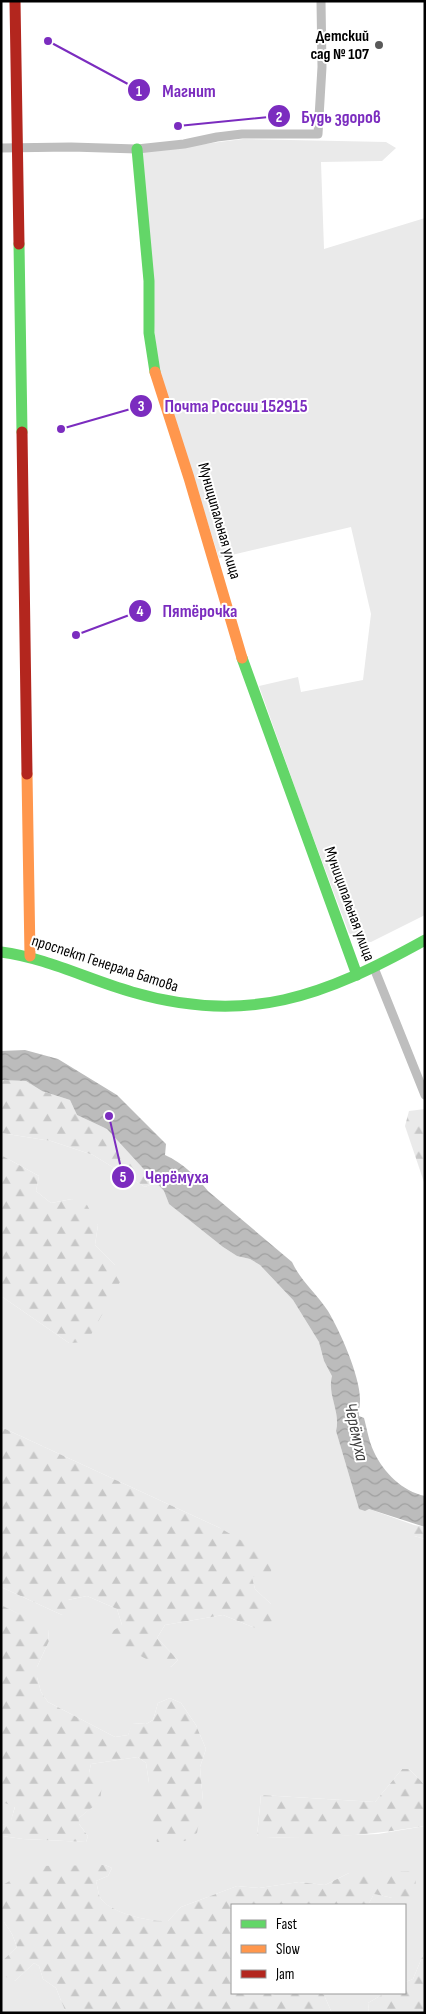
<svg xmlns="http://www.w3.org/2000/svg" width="426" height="2014" font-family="'Sofia Sans Condensed',sans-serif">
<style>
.green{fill:#eaeaea}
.forest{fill:url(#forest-firs)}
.water{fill:url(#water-waves)}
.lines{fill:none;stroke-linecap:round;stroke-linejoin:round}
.street{stroke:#bebebe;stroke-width:9}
.fast{stroke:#63d668;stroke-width:11}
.slow{stroke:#ff974d;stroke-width:11}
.jam{stroke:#b3261e;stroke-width:11}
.poi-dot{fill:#595959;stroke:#fff;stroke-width:2}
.labels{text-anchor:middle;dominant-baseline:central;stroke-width:4;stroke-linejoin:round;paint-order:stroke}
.poi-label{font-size:16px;font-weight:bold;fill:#000;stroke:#fff;text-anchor:end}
.street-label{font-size:16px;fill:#000;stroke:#fff}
.water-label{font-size:18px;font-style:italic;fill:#404040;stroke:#fff}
.leader{fill:none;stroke:#7b2cbf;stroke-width:2}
.callout-dot{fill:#7b2cbf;stroke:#fff;stroke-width:2}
.mark-label{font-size:15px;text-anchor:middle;font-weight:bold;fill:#fff}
.callout-label{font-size:18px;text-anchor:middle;font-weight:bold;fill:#7b2cbf;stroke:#fff;stroke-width:4;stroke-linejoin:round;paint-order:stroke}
</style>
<defs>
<pattern id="forest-firs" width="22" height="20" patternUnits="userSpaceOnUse" patternTransform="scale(1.25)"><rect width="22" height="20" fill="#eaeaea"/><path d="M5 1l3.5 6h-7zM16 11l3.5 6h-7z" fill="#c7c7c7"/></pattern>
<pattern id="water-waves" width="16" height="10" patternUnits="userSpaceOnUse" patternTransform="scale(1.25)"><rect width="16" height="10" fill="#bcbcbc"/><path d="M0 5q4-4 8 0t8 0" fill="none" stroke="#a0a0a0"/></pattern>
</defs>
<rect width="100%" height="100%" fill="#fff"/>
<!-- green -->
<g class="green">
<path d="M243,139l143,3 10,6 -14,13 -61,1 3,87 101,-31v697l-54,27 -12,-1 -10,-8 -45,-120 -45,-127 39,-9 3,15 62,-12 8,-66 -20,-87 -132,31 -62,-194 -15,-212z"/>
<path d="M1,1133l50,8 42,14 52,32 12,-5 7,9 5,13 54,43 14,9 13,3 10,6 33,35 26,42 5,19 9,15c-6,19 8,36 3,55l23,78h10l45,16v11l11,3v246l-16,-16h-7l-27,33 -114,-7 -4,41 20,2 101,-4 47,-8v124l-12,29 -8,3v-77h-37l6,-11 19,4 -44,-25 -24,12 -26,-3 -40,6 -22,-2 -56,21 -13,14c-17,1 -55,-7 -66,-21 -4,-4 -4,-13 -6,-19l12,-5 4,-8 -7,-3 -88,13 -16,8v-52l1,2 21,3 63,3 2,-6 -9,-12v-6l20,-17 -10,-28 2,-9 47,-7 8,6 3,20 54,18 -3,-34 6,-18 -10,-24 -15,-22 -11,-5 -12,5 -5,17 -7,4 -13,-1 -5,12 -13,2 -67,-35 -7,-10 -4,-15v-10l12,-26 -1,-12 -47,-24v-18l61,28 6,-15 19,-4 30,13 5,16 49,42 7,-7 -21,-22 8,-13 58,-10 32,13 16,-24 -16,-15 -3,-12 -32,-49 -219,-101v-131l68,47 46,-78 -20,-20 3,-20 -26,-26 -21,4 -15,-12 3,-15 -38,-21z"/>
<path d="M5,1802l10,4 -4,15 -10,5v-20z"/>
<path d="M1,1922h3l8,12 5,13 -15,14 13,20 19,-18 5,3 4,13 13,9 10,25h-65z"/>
<path d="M321,1993h64l-17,10 1,10h-37l-8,-18z"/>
</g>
<!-- forest -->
<g class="forest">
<path d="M1,1080l25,1 16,10 28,9 7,15 30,14 50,53 -12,5 -52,-32 -42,-14 -50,-8z"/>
<path d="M425,1109v76l-20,-59 4,-15z"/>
<path d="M1,1155l38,21 -3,15 15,12 21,-4 15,6 11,20 -3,20 20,20 5,17 -33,60 -18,1 -68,-47z"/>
<path d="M1,1427l219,101 53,31 -2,13 -19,5 3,12 16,15 2,17 -18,7 -32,-13 -58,10 -8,13 21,22 -7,7 -23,-7 -37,-20v-8l11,-7 -5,-16 -30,-13 -19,4 2,11 -8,4 -61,-28z"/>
<path d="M414,1525l11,2v12l-11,-3z"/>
<path d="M1,1605l47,23 1,13 -12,26v10l4,15 7,10 67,35 13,-2 4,-12 14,1 7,-4 5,-17 12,-5 11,5 15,22 10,24 -6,18 3,34 -6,32 -12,8 -28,1 -6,-14 -2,-45 -3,-20 -8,-6 -47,7 -2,9 13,12 -2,16 -21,17v6l9,12 -2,6 -63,-3 -21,-3 -1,-10 10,-6 4,-13 -10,-4 -4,3z"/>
<path d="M402,1769h7l16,16v41c-55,9 -112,14 -168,11l4,-42 114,7z"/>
<path d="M105,1865l7,3 -4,8 -12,5c2,6 2,15 6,19 12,14 49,22 66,21l13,-14 56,-21 22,2 40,-6 26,3 24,-12 60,-2 7,9 -2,17 -21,1 -19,-4 -6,11h-136v88h39l1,2 6,-2h43l3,2 8,18h-266l-10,-25 -13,-9 -4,-13 -5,-3 -19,18 -11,-5 -2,-15 15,-14 -5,-13 -8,-12h-3v-36l34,-20z"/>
<path d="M425,1950v63h-56l-1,-10 17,-10h20v-11l8,-3z"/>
</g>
<!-- water -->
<path class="water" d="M25,1050l33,9 59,36 49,49 -1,11c18,8 31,21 43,36l84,71c8,18 25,32 36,49 12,20 33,67 32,90 0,6 -2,9 -1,15l5,2c3,11 5,24 10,34 10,21 28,39 51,44v31l-56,-18 -4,2 -6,-2 -23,-78c5,-19 -9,-36 -4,-55l-8,-15 -5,-19 -26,-42 -33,-35 -10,-6 -13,-3 -14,-9 -54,-43 -5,-13 -57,-62 -30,-14 -7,-15 -28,-9 -16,-10 -25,-1v-29z"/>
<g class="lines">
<!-- street -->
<g class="street">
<path d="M1,148l70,-1 66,2 47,-5 33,-7 25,-3h76l4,-67 -1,-66"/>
<path d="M374,968l51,127"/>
</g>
<!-- fast -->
<g class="fast">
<path d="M137,149l12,132v52l6,39"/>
<path d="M19,244l3,188"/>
<path d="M242,658l115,317"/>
<path d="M1,952c46,6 86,27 131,40 116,34 192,4 293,-52"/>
</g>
<!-- slow -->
<g class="slow">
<path d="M155,372l34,106 53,180"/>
<path d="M27,774l3,182"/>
</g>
<!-- jam -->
<g class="jam">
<path d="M15,1l4,243"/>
<path d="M22,432l5,342"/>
</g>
</g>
<!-- markers -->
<circle class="poi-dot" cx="379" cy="45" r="5"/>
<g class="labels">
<!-- poi labels -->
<g class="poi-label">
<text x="369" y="36">Детский<tspan x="369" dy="18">сад № 107</tspan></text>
</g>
<!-- street labels -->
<g class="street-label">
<text transform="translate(219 521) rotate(74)">Муниципальная улица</text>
<text transform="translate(349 904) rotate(70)">Муниципальная улица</text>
<text transform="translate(105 964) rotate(18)">проспект Генерала Батова</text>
</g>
<!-- water labels -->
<g class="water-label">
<text transform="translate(356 1432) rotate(78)">Черёмуха</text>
</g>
</g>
<!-- callouts -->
<path class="leader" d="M48 41L139 90M178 126L279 116M61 429L141 406M76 635L140 611M109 1116L123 1177"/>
<g class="callout-dot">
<circle cx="48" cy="41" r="5"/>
<circle cx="178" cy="126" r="5"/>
<circle cx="61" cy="429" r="5"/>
<circle cx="76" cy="635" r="5"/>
<circle cx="109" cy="1116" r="5"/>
<circle cx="139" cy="90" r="12"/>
<circle cx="279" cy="116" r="12"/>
<circle cx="141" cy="406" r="12"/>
<circle cx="140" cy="611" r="12"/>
<circle cx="123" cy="1177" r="12"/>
</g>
<g class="mark-label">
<text x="139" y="96">1</text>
<text x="279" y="122">2</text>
<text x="141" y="411">3</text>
<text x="140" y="616">4</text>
<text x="123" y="1182">5</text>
</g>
<g class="callout-label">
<text x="189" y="97">Магнит</text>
<text x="341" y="123">Будь здоров</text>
<text x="236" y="412">Почта России 152915</text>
<text x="200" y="617">Пятёрочка</text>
<text x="177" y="1183">Черёмуха</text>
</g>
<!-- border -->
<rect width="426" height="2014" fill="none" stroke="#000000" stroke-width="5"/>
<!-- legend -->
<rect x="231" y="1904" width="175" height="90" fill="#ffffff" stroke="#999999"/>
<rect x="241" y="1920" width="25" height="8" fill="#63d668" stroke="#999999"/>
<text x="276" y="1929" font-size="15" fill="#000000">Fast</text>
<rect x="241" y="1945" width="25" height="8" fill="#ff974d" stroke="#999999"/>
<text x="276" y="1954" font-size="15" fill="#000000">Slow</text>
<rect x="241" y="1970" width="25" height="8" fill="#b3261e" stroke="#999999"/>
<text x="276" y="1979" font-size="15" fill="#000000">Jam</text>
</svg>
